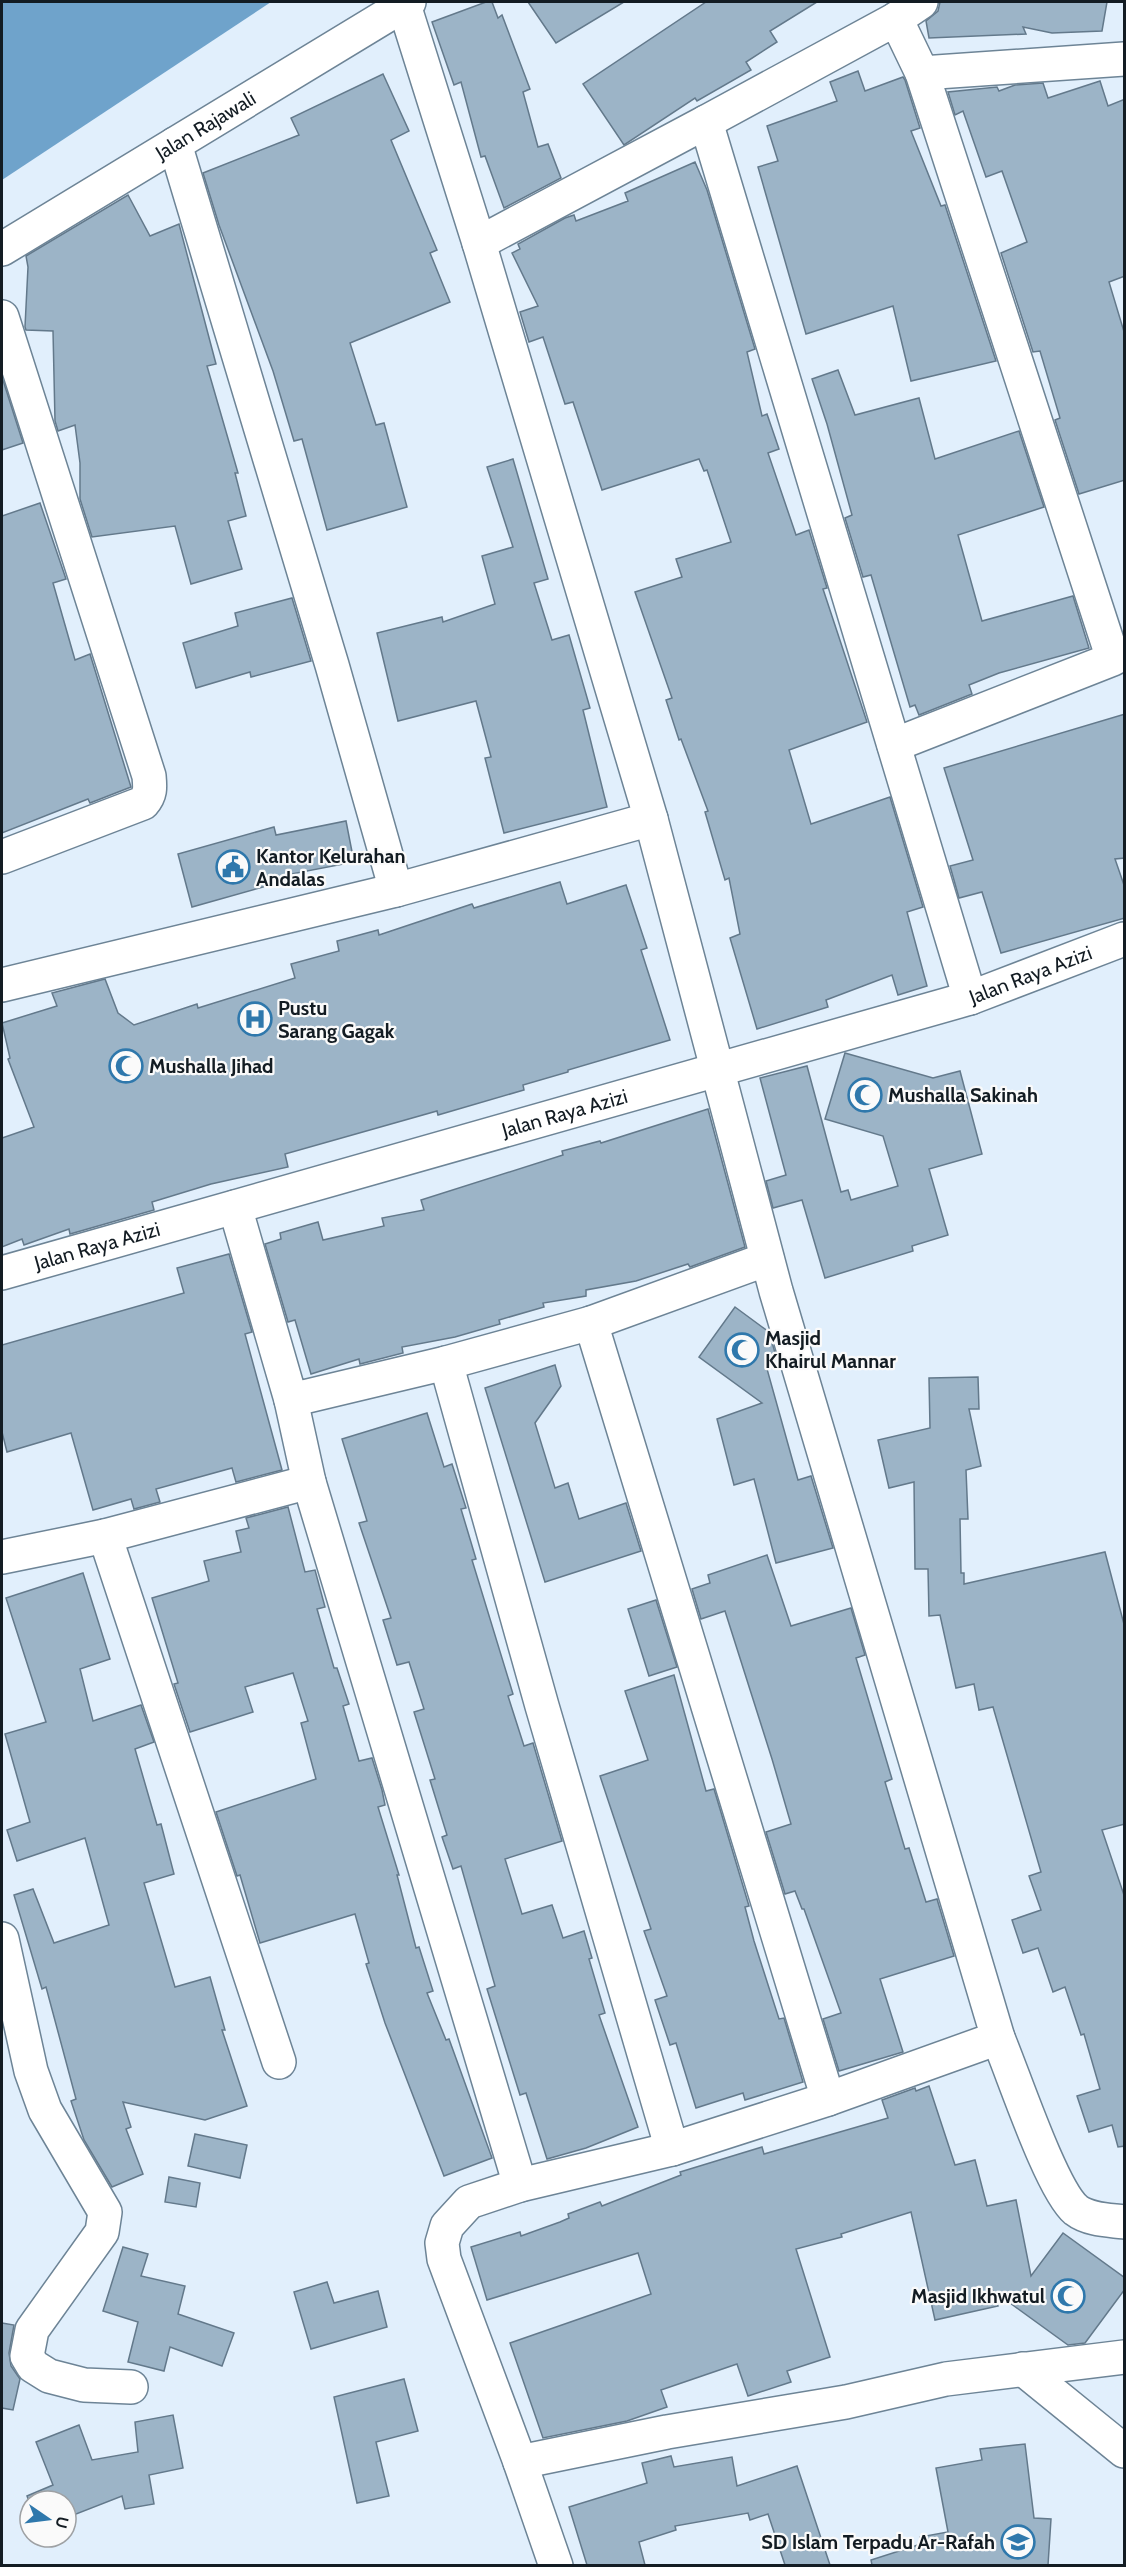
<svg xmlns="http://www.w3.org/2000/svg" width="1126" height="2567" font-family="Cabin,sans-serif">
<style>
.water{fill:#6fa3cb}
.building{fill:#9cb4c7;stroke:#63798b;stroke-width:1.5}
.lines{fill:none;stroke-linecap:round;stroke-linejoin:round}
.minor-casing{stroke:#6d8496;stroke-width:36}
.minor{stroke:#fff;stroke-width:33}
.labels{text-anchor:middle;dominant-baseline:central;stroke-width:4.5;stroke-linejoin:round;paint-order:stroke}
.street-label{font-size:20px;fill:#131c23;stroke:#fafafa}
.poi-label{font-size:20px;font-weight:bold;fill:#131c23;stroke:#fafafa;text-anchor:start}
</style>
<rect width="100%" height="100%" fill="#e1effc"/>
<!-- water -->
<path class="water" d="M2,2h269l-269,178z"/>
<!-- building -->
<g class="building">
<path d="M486,2h6l6,16 4,-3 28,74 -7,3 15,55 10,-3 13,34 -57,30 -19,-52 -4,1 -20,-75 -7,3 -22,-63z"/>
<path d="M528,2h96l-68,41z"/>
<path d="M706,2h111l-47,29 7,11 -31,20 5,8 -54,31 -2,-3 -71,47 -41,-61z"/>
<path d="M940,2h167l-5,29 -50,2 -29,-6 3,7 -97,4 -3,-17 12,-10z"/>
<path d="M858,71l7,20 38,-14 2,3 15,48 -9,3 30,75 4,-1 51,156 -85,20 -18,-75 -87,28 -48,-167 20,-6 -11,-35 70,-25 -7,-19z"/>
<path d="M383,74l26,57 -18,9 46,110 -7,3 20,49 -100,41 26,82 8,-2 23,84 -80,23 -25,-91 -8,2 -21,-70 -54,-146 -16,-52 96,-38 -8,-17z"/>
<path d="M1100,81l8,25 17,-7v177l-16,6 16,53v145l-46,14 -24,-74 5,-2 -20,-67 -7,1 -32,-99 26,-11 -25,-71 -16,6 -23,-66 -8,4 -7,-23 49,-5 2,4 16,-6 28,-2 5,15z"/>
<path d="M695,162l12,28 48,159 -8,3 15,64 5,-2 12,35 -11,4 28,82 13,-5 18,58 -4,1 44,133 -78,28 22,74 79,-27 33,110 -16,5 20,74 -29,9 -6,-20 -66,25 2,7 -71,22 -27,-91 10,-4 -11,-56 -4,2 -20,-68 3,-1 -27,-72 -2,1 -13,-40 6,-2 -37,-106 47,-15 -6,-18 55,-17 -24,-72 -3,1 -5,-12 -97,31 -29,-88 -8,2 -22,-67 -14,5 -9,-30 18,-6 -26,-53 8,-4 -2,-5 47,-26 9,-3 2,6 52,-20 -3,-8z"/>
<path d="M128,195l22,41 29,-12 37,140 -9,2 31,107h-3l11,43 -18,5 14,48 -51,15 -16,-58 -83,11 -12,-38v-36l-5,-38 -17,6 -3,-10 -2,-90 -27,-1 -1,-3 3,-60 -2,-11z"/>
<path d="M838,370l17,45 64,-17 16,61 84,-28 25,76 -86,28 24,86 91,-25 16,52 -90,25 -30,12 3,9 -53,21 -4,-10 -5,2 -39,-132 -8,2 -18,-59 7,-3 -25,-91 -15,-45z"/>
<path d="M2,377l21,66 -21,7z"/>
<path d="M513,459l35,120 -14,4 18,57 17,-5 21,73 -7,2 24,97 -103,26 -19,-75 6,-1 -15,-56 -78,20 -21,-88 65,-16 1,5 52,-18 -13,-48 31,-9 -26,-80z"/>
<path d="M40,503l26,76 -13,4 22,77 15,-6 41,133 -41,16 -2,-4 -86,34v-317z"/>
<path d="M292,598l19,63 -60,16 -1,-5 -54,16 -13,-45 55,-17 -3,-13z"/>
<path d="M1125,714v144l-10,1 10,29v30l-124,35 -19,-61 -23,6 -9,-32 23,-6 -29,-92z"/>
<path d="M346,821l8,41 -68,13 2,5 -96,27 -14,-53 96,-27 2,8z"/>
<path d="M560,882l7,22 59,-19 21,63 -6,2 29,90 -102,30v2l-45,13 1,5 -86,25 -1,-4 -152,43 3,13 -77,17 -59,18 2,8 -84,24 -1,-5 -45,16 -2,-6 -20,8v-109l32,-11 -26,-68 2,-1 -8,-35 55,-17 -5,-13 53,-14 13,34 16,12 63,-21 1,4 97,-30 -4,-14 48,-13 -2,-10 41,-11 1,5 93,-31 2,4z"/>
<path d="M845,1053l88,25 27,-7 22,83 -53,15 19,66 -36,11 1,5 -88,27 -23,-78 -29,8 -7,-27 20,-6 -26,-97 47,-12 34,126 7,-2 3,10 47,-14 -15,-50 -58,-17z"/>
<path d="M708,1109l37,138 -55,20 -2,-3 -52,17 -50,9v6l-43,7 1,4 -45,13 1,4 -45,13 -53,10 1,6 -43,11 -1,-5 -48,15 -16,-54 -7,2 -23,-78 16,-5 -1,-6 38,-11 5,18 61,-14 -2,-8 42,-8 -3,-10 142,-45 -1,-4 38,-10 1,2z"/>
<path d="M229,1254l23,78 -7,2 37,136 -46,12 -4,-14 -76,21 4,13 -26,7 -3,-10 -38,11 -22,-77 -64,19 -5,-20v-87l182,-52 -7,-25z"/>
<path d="M735,1307l34,25 7,24 -9,13 31,111 13,-4 22,72 -57,15 -22,-84 -20,6 -17,-66 45,-16 -63,-46z"/>
<path d="M555,1365l6,21 -26,37 20,65 13,-5 11,36 47,-16 15,48 -96,31 -60,-194z"/>
<path d="M978,1377l1,32h-10l12,57 -15,4 2,49h-8l1,54h3v11l141,-32 20,76v196l-23,6 23,68v248l-7,1 -6,-22 -23,7 -12,-36 23,-7 -16,-55 -3,1 -16,-48 -12,5 -15,-44 -15,5 -11,-33 29,-10 -12,-34 12,-4 -48,-165 -14,3 -5,-26 -18,4 -16,-73 -11,1 -1,-47h-13l-1,-87 -25,6 -11,-48 52,-12 -1,-50z"/>
<path d="M427,1413l17,54 8,-3 14,44 -5,1 15,50 -4,1 41,134 -5,2 16,50 9,-3 29,98 -57,18 17,55 30,-9 11,33 21,-7 8,27 -3,1 16,54 -6,2 39,112 -52,21 -39,11 -21,-66 -6,2 -33,-106 8,-3 -34,-120 -8,3 -11,-32 5,-2 -17,-55 5,-1 -21,-67 10,-3 -15,-47 -12,3 -14,-45 8,-2 -32,-95 8,-2 -25,-82z"/>
<path d="M288,1507l17,65 10,-2 10,37 -8,2 17,59h3l12,36 -6,2 16,55 13,-3 10,32 3,15 -7,2 21,68h-2l19,73 3,-1 14,44 -6,2 19,47 3,-1 43,119 -48,18 -59,-153 -19,-59 3,-1 -14,-49 -95,29 -20,-68 -3,1 -21,-64 100,-33 -15,-56 7,-2 -15,-48 -48,14 8,25 -63,20 -16,-48 4,-1 -26,-85 57,-17 -5,-20 37,-9 -5,-21 13,-3 -3,-10z"/>
<path d="M767,1555l24,71 60,-18 14,47 -9,3 36,121 -7,3 20,67 4,-1 17,54 11,-3 17,57 -74,23 23,73 -64,19 -16,-52 18,-6 -37,-104h-2l-7,-18 -10,3 -19,-62 25,-8 -19,-65 -47,-148 -24,8 -9,-30 18,-6 -2,-8z"/>
<path d="M83,1573l27,86 -30,10 13,52 48,-16 13,37 -19,7 22,76 4,-1 13,50 -30,9 31,104 35,-10 15,53h-3l25,76 -42,14 -82,-18 8,25 -5,2 17,45 -31,13 -28,-47 -13,-39 5,-2 -30,-112 -4,2 -28,-94 19,-6 21,54 55,-18 -24,-87 -68,23 -10,-31 23,-8 -25,-88 41,-12 -40,-124z"/>
<path d="M656,1600l21,67 -28,9 -21,-67z"/>
<path d="M674,1675l32,116 8,-2 35,117 -4,1 9,34 25,78 5,-1 19,64 -58,18 -2,-7 -47,15 -20,-65 -6,2 -15,-45 12,-4 -23,-65 7,-2 -51,-153 48,-16 -23,-69z"/>
<path d="M929,2086l26,79 20,-5 12,46 29,-6 15,76 32,-43 62,45v11l-40,54 -17,2 -76,-55 6,16 -63,14 -24,-108 -70,22 1,3 -46,12 34,108 -43,14 4,11 -43,14 -11,-32 -76,26 6,17 -40,14 -84,17 -33,-95 141,-49 -13,-41 -151,47 -16,-53 49,-15 1,4 39,-14 9,-4 -1,-4 32,-12 2,4 79,-31 -1,-3 82,-25 2,7 124,-36 -6,-18 33,-12 1,3z"/>
<path d="M195,2134l52,11 -7,33 -52,-12z"/>
<path d="M169,2177l31,6 -4,24 -31,-5z"/>
<path d="M123,2247l25,7 -7,22 44,10 -7,28 56,19 -12,33 -52,-19 -6,24 -36,-9 10,-40 -35,-11z"/>
<path d="M327,2282l7,21 44,-12 9,36 -76,22 -17,-57z"/>
<path d="M2,2323l12,2 -5,28 2,13 9,13 -7,31 -11,-2z"/>
<path d="M404,2379l14,52 -42,11 13,54 -32,7 -23,-106z"/>
<path d="M173,2415l10,53 -34,7 5,29 -29,5 -3,-13 -56,22v-17h-36v3l-3,-8 26,-11 -17,-43 43,-17 13,35 46,-8 -3,-30z"/>
<path d="M1025,2444l9,74 17,1 -3,46h-176l-1,-5 50,-16 -1,-7 28,-5 -12,-64 46,-8 -2,-11z"/>
<path d="M671,2456l3,11 58,-10 5,29 60,-20 33,99h-45l-17,-51 -18,6 -2,-7 -73,13 1,4 -37,12 6,23h-58l-18,-58 78,-24 -5,-20z"/>
</g>
<g class="lines">
<defs>
<g id="minor">
<path d="M404,5l75,238 172,576"/>
<path d="M896,19l25,-17"/>
<path d="M922,73l202,-14"/>
<path d="M706,122l190,-103 26,54 191,586 -219,86"/>
<path d="M175,144l157,521 64,225"/>
<path d="M479,243l227,-121 264,876"/>
<path id="s1" d="M2,249l407,-247"/>
<path d="M2,317l147,459c1,11 2,18 -6,27l-141,54"/>
<path d="M2,985l394,-95 255,-71 125,472 222,747 -170,61 -156,50 -152,36 -51,17 -22,24 -5,17 2,16 76,203 147,-30 179,-30 100,-23 178,-22"/>
<path d="M235,1207l56,193 155,-37 145,-40 176,-64"/>
<path id="s2" d="M2,1273l968,-275 154,-59"/>
<path d="M591,1323l237,776"/>
<path d="M446,1363l96,343 130,443"/>
<path d="M291,1400l18,82 211,703"/>
<path d="M105,1536l204,-54"/>
<path d="M2,1557l103,-21 174,526"/>
<path d="M2,1939l29,132 14,39 60,102 -3,20 -70,98 -5,26 6,10 16,10 35,9 47,2"/>
<path d="M998,2038c15,35 53,151 78,172 13,10 33,10 48,12"/>
<path d="M1023,2369l101,82"/>
<path d="M520,2462l36,104"/>
</g>
</defs>
<!-- minor casing -->
<use href="#minor" class="minor-casing"/>
<!-- minor -->
<use href="#minor" class="minor"/>
</g>
<!-- icons -->
<defs>
<symbol id="civic-ring" viewBox="-11 -11 22 22"><circle r="9.5" fill="#fafafa" stroke="#2f78ac" stroke-width="1.5"/><path d="M-.6-6.5H3V-4.5H.6V-3L4-1V1h2V6H-6V1h2V-1L-.6-3ZM-1.2 2.5V6h2.4V2.5Z" fill="#2f78ac"/></symbol>
<symbol id="hospital-ring" viewBox="-11 -11 22 22"><circle r="9.5" fill="#fafafa" stroke="#2f78ac" stroke-width="1.5"/><path d="M-5-5h3v3.5h4V-5h3V5h-3V1.5h-4V5h-3Z" fill="#2f78ac"/></symbol>
<symbol id="mosque-ring" viewBox="-11 -11 22 22"><circle r="9.5" fill="#fafafa" stroke="#2f78ac" stroke-width="1.5"/><path d="M3.5-4.9A6 6 0 1 0 3.5 4.9A5 5 0 1 1 3.5-4.9Z" fill="#2f78ac"/></symbol>
<symbol id="school-ring" viewBox="-11 -11 22 22"><circle r="9.5" fill="#fafafa" stroke="#2f78ac" stroke-width="1.5"/><path d="M0-5L7-2L0 1L-7-2ZM-4 1L0 2.5L4 1V4Q0 6-4 4Z" fill="#2f78ac"/></symbol>
</defs>
<g fill-rule="evenodd">
<use href="#civic-ring" x="214" y="848" width="38" height="38"/>
<use href="#hospital-ring" x="236" y="1000" width="38" height="38"/>
<use href="#mosque-ring" x="107" y="1047" width="38" height="38"/>
<use href="#mosque-ring" x="846" y="1076" width="38" height="38"/>
<use href="#mosque-ring" x="723" y="1331" width="38" height="38"/>
<use href="#mosque-ring" x="1049" y="2277" width="38" height="38"/>
<use href="#school-ring" x="999" y="2523" width="38" height="38"/>
</g>
<g class="labels">
<!-- street labels -->
<g class="street-label">
<text stroke="none"><textPath href="#s1" startOffset="238">Jalan Rajawali</textPath></text>
<text stroke="none"><textPath href="#s2" startOffset="1071">Jalan Raya Azizi</textPath></text>
<text stroke="none"><textPath href="#s2" startOffset="585">Jalan Raya Azizi</textPath></text>
<text stroke="none"><textPath href="#s2" startOffset="99">Jalan Raya Azizi</textPath></text>
</g>
<!-- poi labels -->
<g class="poi-label">
<text x="256" y="856">Kantor Kelurahan<tspan x="256" dy="23">Andalas</tspan></text>
<text x="278" y="1008">Pustu<tspan x="278" dy="23">Sarang Gagak</tspan></text>
<text x="149" y="1066">Mushalla Jihad</text>
<text x="888" y="1095">Mushalla Sakinah</text>
<text x="765" y="1338">Masjid<tspan x="765" dy="23">Khairul Mannar</tspan></text>
<text x="1045" y="2296" text-anchor="end">Masjid Ikhwatul</text>
<text x="995" y="2542" text-anchor="end">SD Islam Terpadu Ar-Rafah</text>
</g>
</g>
<!-- border -->
<rect width="1126" height="2567" fill="none" stroke="#131c23" stroke-width="6"/>
<!-- north arrow -->
<g transform="translate(48 2519) rotate(104)"><circle r="28" fill="#fafafa" stroke="#9ea1a4" stroke-width="1.5"/>
<path d="M0-4.5L10 22L0 15L-10 22Z" fill="#2f78ac"/>
<text y="-9" font-size="16" font-weight="bold" text-anchor="middle" fill="#131c23">U</text>
</g>
</svg>
